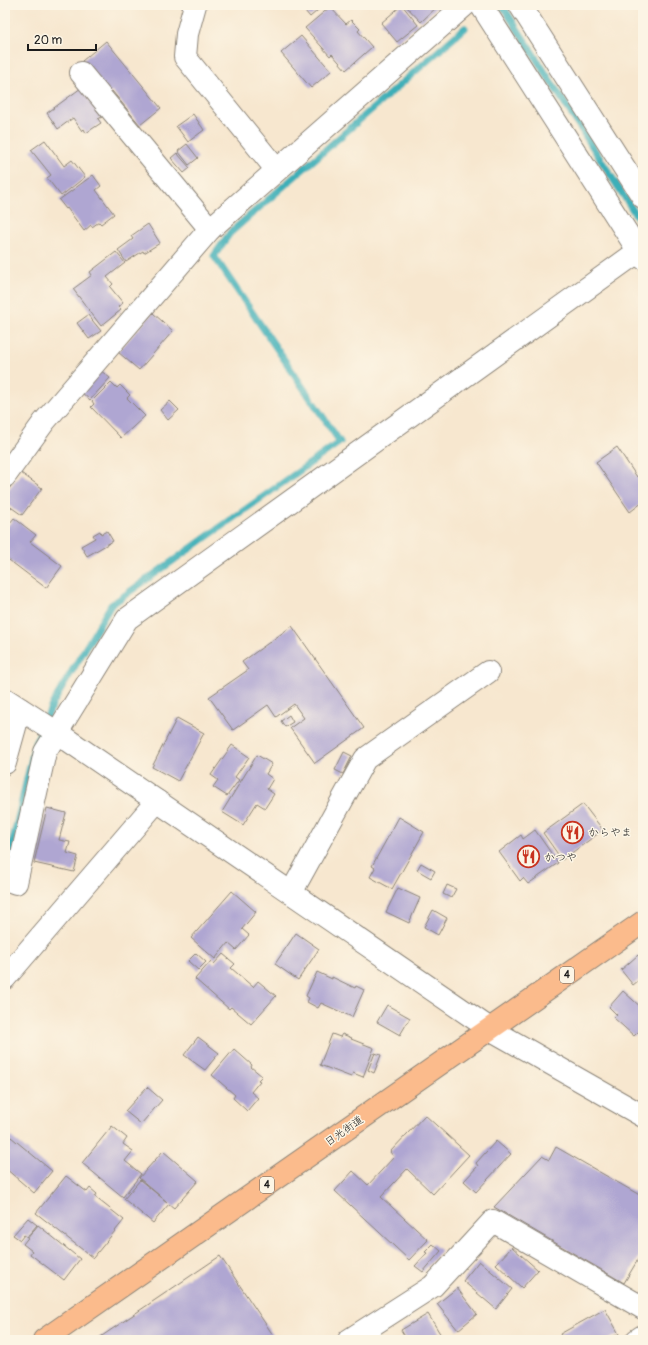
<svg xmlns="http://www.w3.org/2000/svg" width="648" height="1345" font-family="Pangolin,'Klee One',sans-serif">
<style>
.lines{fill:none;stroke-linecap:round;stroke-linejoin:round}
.stream{stroke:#3eafb8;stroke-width:7}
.building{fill:#afa6d2}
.minor-casing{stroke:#8a8276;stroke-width:24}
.highway-casing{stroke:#8a8276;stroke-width:24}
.minor{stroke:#fff;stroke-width:22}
.highway{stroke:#fbbb8c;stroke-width:22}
.labels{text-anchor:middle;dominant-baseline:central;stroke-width:3;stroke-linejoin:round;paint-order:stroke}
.shield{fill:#fcf5e5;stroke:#5f5d58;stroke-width:1}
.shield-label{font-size:10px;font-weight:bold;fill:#1c1c1c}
.poi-label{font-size:11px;fill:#1c1c1c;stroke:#fcf5e5;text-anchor:start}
.street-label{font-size:11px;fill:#1c1c1c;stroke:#fcf5e5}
</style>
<rect width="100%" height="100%" fill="#fcf5e5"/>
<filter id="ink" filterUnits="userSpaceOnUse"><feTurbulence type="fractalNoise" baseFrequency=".025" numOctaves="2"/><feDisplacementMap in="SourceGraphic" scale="8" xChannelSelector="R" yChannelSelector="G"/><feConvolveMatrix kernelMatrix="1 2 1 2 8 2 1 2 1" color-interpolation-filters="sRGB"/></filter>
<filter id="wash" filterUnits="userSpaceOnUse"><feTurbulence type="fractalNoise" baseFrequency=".012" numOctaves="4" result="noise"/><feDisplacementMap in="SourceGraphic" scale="16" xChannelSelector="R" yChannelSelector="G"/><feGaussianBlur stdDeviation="0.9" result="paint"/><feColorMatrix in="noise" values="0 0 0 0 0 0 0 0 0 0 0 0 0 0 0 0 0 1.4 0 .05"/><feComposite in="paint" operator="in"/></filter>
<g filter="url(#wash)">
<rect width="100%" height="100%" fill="#f7e7cf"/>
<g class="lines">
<!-- stream -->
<g class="stream">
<path d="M502,5l141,221"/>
<path d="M5,865l2,1 28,-122 18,-41 58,-98 229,-163 -126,-186 16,-23 235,-205"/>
</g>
</g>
<g id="blocks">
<!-- building -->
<g class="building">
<path d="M300,5h24l-14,12z"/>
<path d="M402,5l16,20 -21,17 -16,-19z"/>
<path d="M405,5h34l-18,17z"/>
<path d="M330,7l16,17 5,-4 9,9 -2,2 14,16 -26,23 -14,-16 -2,2 -25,-28z"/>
<path d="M301,36l30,35 -20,17 -30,-35z"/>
<path d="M106,41l55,67 -21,17 -28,-34 -3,3 -27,-33z"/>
<path d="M81,88l21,29 -4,2 3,4 -15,10 -2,-4 -2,2 -9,-13 -15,11 -11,-16z"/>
<path d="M193,114l11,16 -16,12 -12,-16z"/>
<path d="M45,140l19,26 8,-6 13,17 -24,19 -14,-18 4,-3 -20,-25z"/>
<path d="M187,144l11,14 -9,7 -11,-14z"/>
<path d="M177,153l13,15 -6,5 -13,-15z"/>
<path d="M93,175l8,11 -5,4 18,24 -13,10 -2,-2 -7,5 -1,-2 -7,6 -17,-23 -1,1 -7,-9z"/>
<path d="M148,224l12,19 -16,10 -1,-2 -17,11 -8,-12 15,-11 -2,-3z"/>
<path d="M116,252l9,11 -18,14 6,7 -3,3 13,16 -5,4 3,3 -20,16 -28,-37 19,-14 -2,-3z"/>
<path d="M153,313l20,18 -34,39 -21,-18z"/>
<path d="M88,315l13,16 -12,8 -12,-16z"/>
<path d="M100,370l10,8 -20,22 -9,-8z"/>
<path d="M111,382l6,6 3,-3 10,10 -3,3 18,18 -24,22 -30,-31 3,-3 -2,-3z"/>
<path d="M170,401l9,9 -11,10 -8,-10z"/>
<path d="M617,447l20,30 6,-4v29l-13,10 -34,-50z"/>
<path d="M21,473l21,15 -20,27 -17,-12v-9z"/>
<path d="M14,518l22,17 -6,7 32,24 -16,22 -41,-31v-28z"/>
<path d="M100,531l1,3 6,-3 6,10 -26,15 -6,-10 14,-8 -2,-3z"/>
<path d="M292,626l72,102 -49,35 -25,-35 14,-10 -10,-14 -18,13 -8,-12 -35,25 -24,-33 39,-27 -6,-8z"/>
<path d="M289,715l4,7 -8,5 -4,-6z"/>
<path d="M177,718l27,15 -26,48 -26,-14z"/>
<path d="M232,745l17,12 -14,20 4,3 -12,16 -14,-9 5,-7 -7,-5z"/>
<path d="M344,752l8,4 -9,18 -8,-4z"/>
<path d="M257,755l15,9 -6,10 7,5 -6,10 7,5 -9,14 -8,-5 -14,22 -21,-13z"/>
<path d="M583,804l20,26 -41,30 -19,-27z"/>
<path d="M47,808l19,5 -7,27 11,2 -3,11 11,3 -4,16 -40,-9z"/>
<path d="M399,817l25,15 -32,57 -22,-12 5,-9 -3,-2z"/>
<path d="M535,830l23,33 -30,21 -5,-6 -3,3 -21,-29 22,-17 2,4z"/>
<path d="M421,863l14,8 -4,7 -14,-8z"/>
<path d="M447,885l9,4 -5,9 -8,-4z"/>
<path d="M398,888l22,10 -11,25 -23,-11z"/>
<path d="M232,891l24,21 -14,17 7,6 -13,15 -8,-7 -13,16 -24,-21z"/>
<path d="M433,910l14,8 -9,17 -14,-8z"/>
<path d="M296,933l23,16 -21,31 -23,-16z"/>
<path d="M196,953l10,9 -8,8 -10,-9z"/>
<path d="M223,954l12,10 -4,4 22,19 5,-6 18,15 -25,28 -20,-17 -2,2 -34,-30 16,-18 3,3z"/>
<path d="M638,955l5,6v16l-10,8 -12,-15z"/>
<path d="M317,972l15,7v-2l23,11 1,-2 8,4 -12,27 -31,-14 -3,5 -11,-6 2,-4 -3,-2z"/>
<path d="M623,991l20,18v18l-9,9 -20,-18 3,-3 -8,-8z"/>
<path d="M387,1005l23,13 -10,17 -23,-13z"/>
<path d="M332,1034l8,3 2,-3 10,4 -1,1 23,9 -11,29 -10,-4 -2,4 -31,-12z"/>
<path d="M198,1037l21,16 -14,17 -21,-15z"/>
<path d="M234,1049l18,16 -1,2 11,9 -4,4 2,1 -9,11 7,6 -11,13 -14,-13 2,-3 -23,-20z"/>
<path d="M375,1053l6,2 -7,18 -6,-3z"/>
<path d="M147,1087l15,13 -21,24 -16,-13z"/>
<path d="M425,1115l44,40 -36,39 -26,-25 -26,28 47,43 -19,20 -74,-69 18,-20 15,14 26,-28 -4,-5z"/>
<path d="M112,1126l15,12 -4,6 10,7 -8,10 16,13 -18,23 -41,-34z"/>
<path d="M11,1137l41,34 -18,22 -29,-25v-24z"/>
<path d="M496,1141l15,13 -35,38 -12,-11 14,-15 -2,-3z"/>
<path d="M556,1147l87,50v54l-19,32 -130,-76 48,-51 7,4z"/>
<path d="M163,1151l35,30 -24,27 -5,-4 -16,19 -29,-24 16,-19 27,22 -28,-24z"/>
<path d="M66,1176l21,16 3,-4 7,6 -2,3 29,23 -31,38 -57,-45z"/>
<path d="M28,1218l9,7 -10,12 -3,-2 -4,5 -7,-5z"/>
<path d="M38,1225l42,34 -16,21 -34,-26 2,-3 -9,-7z"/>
<path d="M433,1244l8,7 -18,21 -8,-6 12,-13 -2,-1z"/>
<path d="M512,1247l26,23 -16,18 -26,-24z"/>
<path d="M220,1256l53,79 -7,5h-170z"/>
<path d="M479,1261l33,28 -16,20 -33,-28z"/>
<path d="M457,1288l20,26 -19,16 -21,-26z"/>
<path d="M605,1309l14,25 -12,6h-44l-3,-6z"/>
<path d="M428,1314l16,26h-37l-6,-10z"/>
</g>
</g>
</g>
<g filter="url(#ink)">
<use href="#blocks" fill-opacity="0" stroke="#8a8276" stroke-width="1"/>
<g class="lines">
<defs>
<g id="minor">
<path d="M195,5l-8,29 -2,23 91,112"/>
<path d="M481,5l162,253"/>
<path d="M520,5l123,192"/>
<path d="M81,73l129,156"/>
<path d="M5,476l39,-54 166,-193 255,-224"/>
<path d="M5,699l51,33 434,297 153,87"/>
<path d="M5,763l15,-54"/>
<path d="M5,879l11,4 29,-131 82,-133 516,-371"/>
<path d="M291,893l74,-134 123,-87"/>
<path d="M5,978l152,-177"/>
<path d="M349,1340l84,-54 60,-65 150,87"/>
<path d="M637,1340l6,-4"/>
</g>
<path id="highway" d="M44,1340l599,-418"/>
</defs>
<!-- minor casing -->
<use href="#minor" class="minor-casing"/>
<!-- highway casing -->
<use href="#highway" class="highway-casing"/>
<!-- minor -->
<use href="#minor" class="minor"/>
<!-- highway -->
<use href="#highway" class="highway"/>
</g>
</g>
<!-- icons -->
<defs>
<symbol id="restaurant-ring" viewBox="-11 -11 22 22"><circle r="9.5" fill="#fcf5e5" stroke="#c8321e" stroke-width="1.5"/><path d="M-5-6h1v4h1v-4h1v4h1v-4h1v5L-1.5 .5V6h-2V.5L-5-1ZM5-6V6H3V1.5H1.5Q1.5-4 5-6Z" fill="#c8321e"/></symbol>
</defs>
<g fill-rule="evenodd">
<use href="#restaurant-ring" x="560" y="820" width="25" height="25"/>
<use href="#restaurant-ring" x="516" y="844" width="25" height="25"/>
</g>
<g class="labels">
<!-- shield labels -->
<g class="shield">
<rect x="560" y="967" width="14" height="16" rx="3"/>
<rect x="260" y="1177" width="14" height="16" rx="3"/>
</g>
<g class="shield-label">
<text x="567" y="975">4</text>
<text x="267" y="1185">4</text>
</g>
<!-- poi labels -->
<g class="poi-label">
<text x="588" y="832">からやま</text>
<text x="544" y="857">かつや</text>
</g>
<!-- street labels -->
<g class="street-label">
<text transform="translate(344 1131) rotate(-35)">日光街道</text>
</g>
</g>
<!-- margin -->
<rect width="648" height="1345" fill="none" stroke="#fcf5e5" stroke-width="20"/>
<!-- scale -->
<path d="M28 44v6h68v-6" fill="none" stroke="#1c1c1c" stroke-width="2"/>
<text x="34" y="44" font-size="12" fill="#1c1c1c" stroke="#fcf5e5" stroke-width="3" paint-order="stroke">20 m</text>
</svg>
